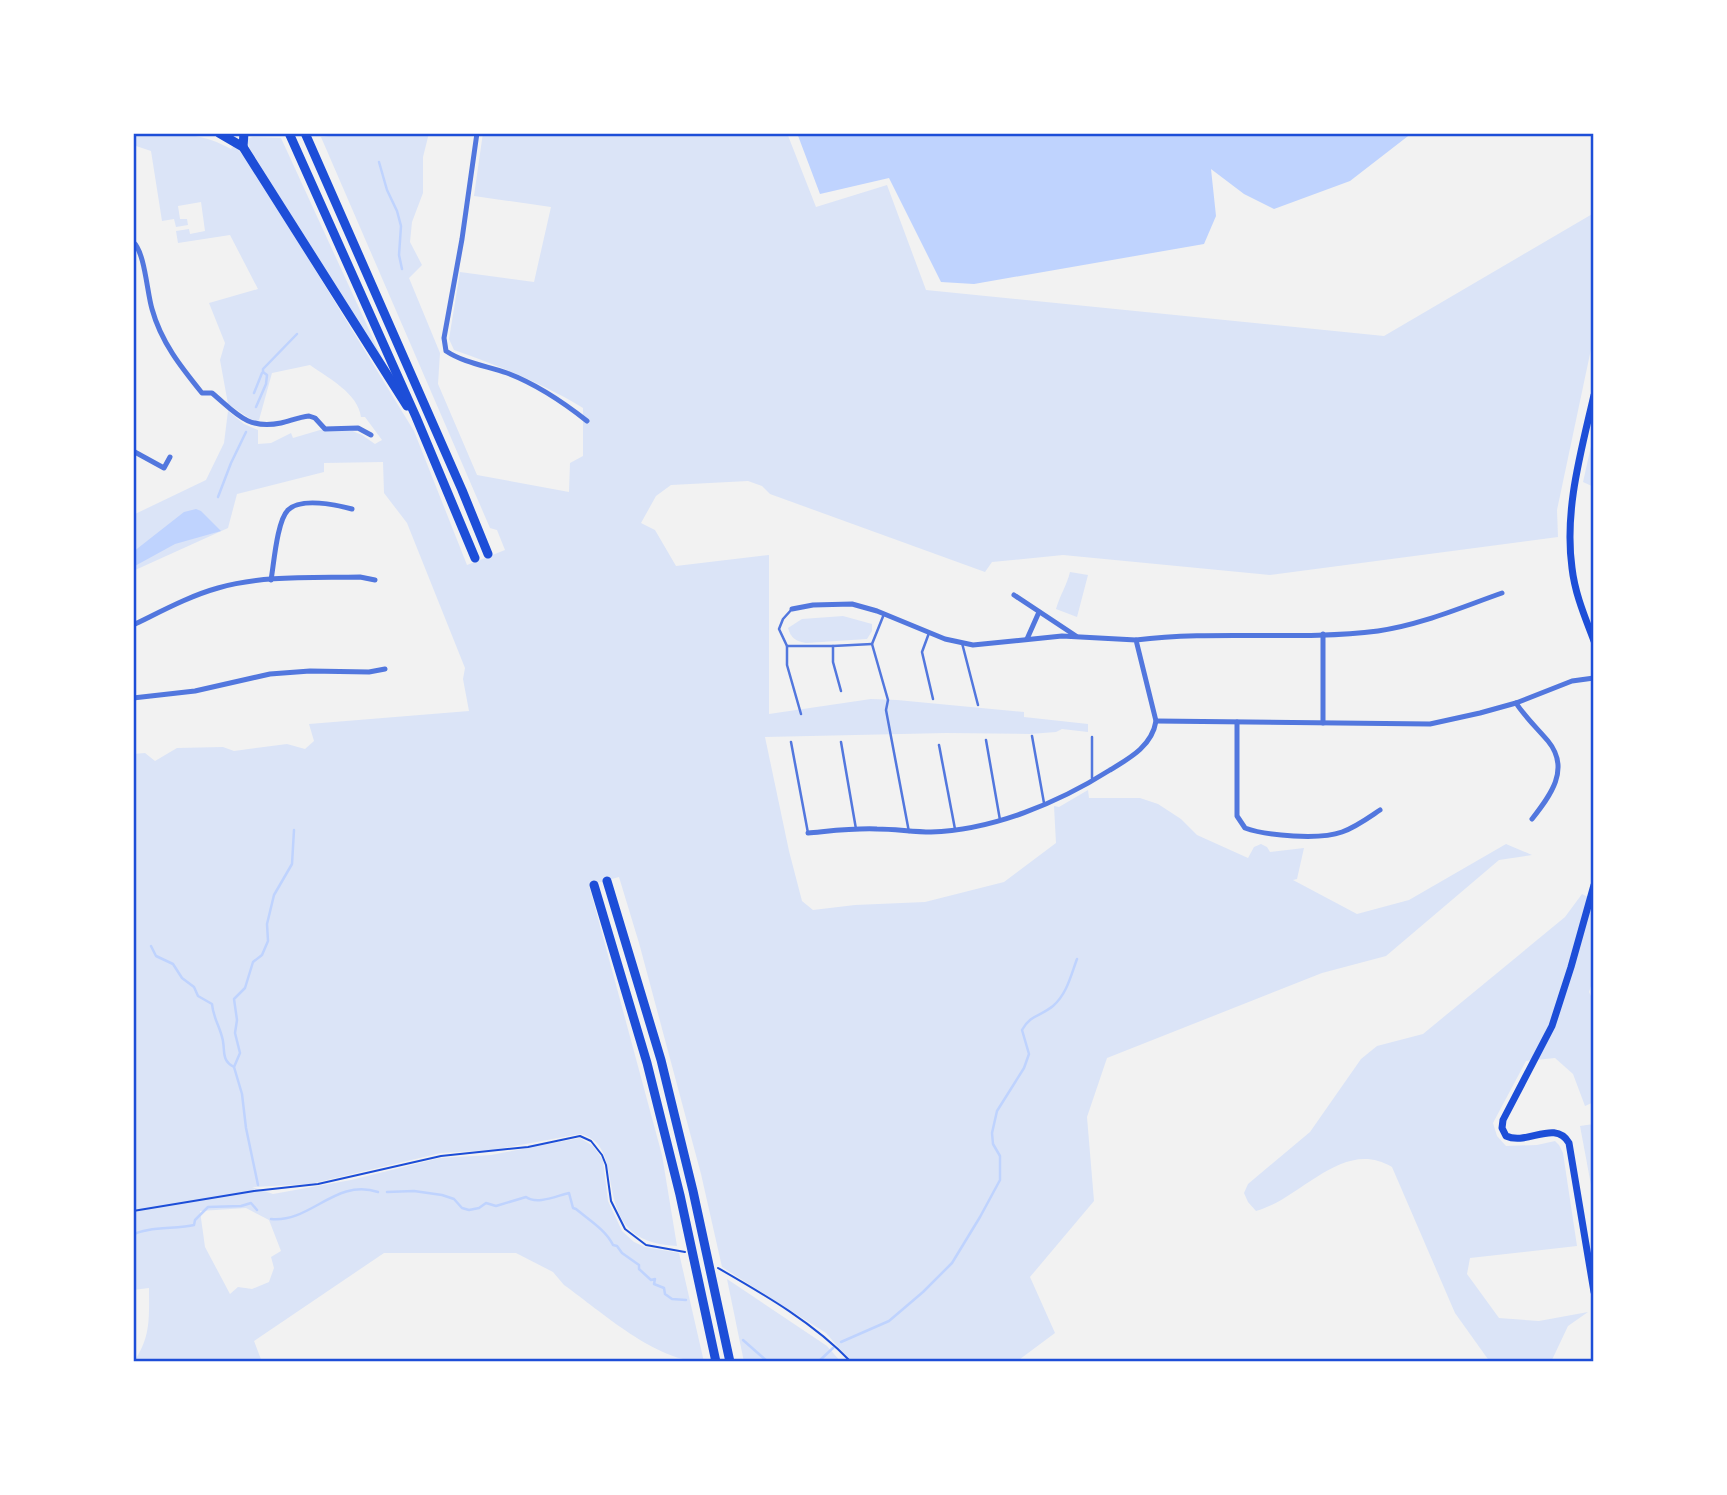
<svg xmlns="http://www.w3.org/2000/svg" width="1727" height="1495" font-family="'Varela Round',sans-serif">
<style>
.green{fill:#dbe4f7;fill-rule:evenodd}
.water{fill:#bfd3fe}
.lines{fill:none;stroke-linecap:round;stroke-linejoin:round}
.stream{stroke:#bfd3fe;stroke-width:2.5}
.path{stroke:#1d4ed8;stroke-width:2}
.service{stroke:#5277de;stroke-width:2.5}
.minor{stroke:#5277de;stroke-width:5}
.secondary{stroke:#1d4ed8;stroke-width:7}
.motorway{stroke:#1d4ed8;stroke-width:9}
.neatline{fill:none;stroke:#1d4ed8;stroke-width:2.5}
</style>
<rect width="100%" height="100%" fill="#f2f2f2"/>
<!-- green -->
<g class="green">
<path d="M133,133c35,0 67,-2 98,16l3,-4 17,20 163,266 53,134 38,-15 -8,-20 -7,-2 -169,-391 33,-4h75l-6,24v36l-11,29 -2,20 12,23 -13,13 31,75 -2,31 39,91 92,17 1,-29 13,-7v-48c-41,-25 -84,-42 -129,-58l-5,-11 11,-67 74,10 17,-75 -77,-11 9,-63h304l29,74 71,-22 39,105 458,46 210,-123v122l-37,175 1,27 -288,38 -207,-20 -71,7 -7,10 -215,-78 -8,-8 -14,-5 -77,4 -15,11 -15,27 14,7 21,36 93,-11v159l102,-15 26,1 127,12v5l64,7v8l-26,-3 -6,3 -26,2 -84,-1 -181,4 24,114 13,50 11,9 42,-5 70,-3 79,-20 52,-39 -2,-37 5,1 29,-17 1,8h51l18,6 23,15 16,16 51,23 6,-11 7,-3 6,3 3,5 34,-4 -7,31 -4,1 64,34 52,-14 97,-56 26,11 -33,5 -113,96 -64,17 -215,85 -20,59 7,84 -64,76 25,56 -39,29h-165l-25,-29 -104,-66 -21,-93 -62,-231 -20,-66 -30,8 73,270 15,91c-96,-4 -43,-100 -97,-112l-87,16 -52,3 -131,31 -58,3 21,7 78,-14 89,-22 51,-3 89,-17 13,8 10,14 5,41 14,30 12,11 11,5 34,6 25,109c-48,0 -102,-50 -140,-77l-11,-13 -37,-19h-132l-130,88 8,21h-128c17,-26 15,-43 15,-74l-16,2v-536l12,-1 10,8 22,-13 46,-1 11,4 53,-7 18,5 9,-8 -5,-17 160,-13 -6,-32 2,-11 -58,-145 -23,-30 -1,-31 -59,1v9l-87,22 -9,34 -95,43v-56l73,-35 18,-37 4,-32 16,13 14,6v14l13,-1 20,-10 2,5 27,-8h30l12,5 13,9 7,-4 -17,-23h-4c-3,-24 -33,-39 -51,-52l-38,8 -13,47 -4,2 -27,-18 -8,-44 5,-17 -16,-40 49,-14 -28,-54 -52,8 -2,-12 13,-2 1,5 15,-3 -4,-29 -23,4 2,13h7l1,6 -12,2 -2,-8 -12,2 -11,-70 -18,-6zM246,1208l23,12 12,31 -10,6 3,11 -5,14 -17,7 -14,-2 -8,7 -25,-47 -5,-36z"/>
<path d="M253,137l28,1 107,233 -138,-222 -4,-10z"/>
<path d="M1594,433v54l-11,-5z"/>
<path d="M1070,572l18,3 -11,42 -21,-8c4,-14 11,-24 14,-37z"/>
<path d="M843,616l29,8v7l-5,8 -61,4c-11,-2 -15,-5 -18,-15l14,-9z"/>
<path d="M1582,894l12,6v77l-5,15 5,10v100l-9,4 -12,-32 -18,-16 -29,3 -33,62 4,13 9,10 31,-1 18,-4 4,4 4,8 14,93 -107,12 -3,16 32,44 40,3 49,-9 -20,14 -17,36h-61l-35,-49 -63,-146c-49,-30 -91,32 -136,44l-8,-9 -4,-9 4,-9 62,-52 51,-73 16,-13 46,-12 142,-117z"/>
<path d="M1594,1124v77l-14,-75z"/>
<path d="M727,1279l100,67 14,16h-97z"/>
</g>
<!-- water -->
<g class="water">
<path d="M797,133h615l-62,48 -76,28 -30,-15 -33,-25 5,47 -12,28 -230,40 -33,-2 -52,-104 -69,16z"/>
<path d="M196,509l5,2 20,20 -46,13 -42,23v-15l51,-40z"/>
</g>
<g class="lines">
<!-- stream -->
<g class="stream">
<path d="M379,162l8,28 10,21 4,15 -2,29 3,14"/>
<path d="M254,393l8,-20"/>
<path d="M256,407l10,-23 1,-9 -4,-3v-3l34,-35"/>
<path d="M218,497l13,-34 15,-31"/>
<path d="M151,946l5,10 17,8 9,14 12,9 4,9 14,8c1,13 7,21 10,33 4,12 -2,23 12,30"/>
<path d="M258,1185l-12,-57 -4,-34 -8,-27 6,-14 -5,-20 2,-13 -3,-21 11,-11 8,-26 9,-7 6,-14 -1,-17 7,-29 18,-31 2,-34"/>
<path d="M387,1192l27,-1 28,4 12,4 8,9 7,2 10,-2 7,-5 10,3 30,-9c11,8 30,-1 43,-4l4,15 3,1c13,11 30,21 37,36l4,1 5,7 17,12v4l12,11 4,-1 -1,5 10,4 1,6 7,5 14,1"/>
<path d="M271,1219c40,4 64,-41 107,-27"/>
<path d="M133,1235c11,-8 45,-6 61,-10l1,-5 13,-13 33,-1 10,-3 6,7"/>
<path d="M743,1340l25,22"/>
<path d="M841,1342l48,-21 34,-29 29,-29 28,-46 20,-37v-24l-7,-12 -1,-11 5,-22 27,-43 5,-14 -7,-24c8,-15 19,-14 31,-24 14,-12 18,-31 24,-47"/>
<path d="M818,1362l15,-14"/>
</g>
<!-- path -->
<g class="path">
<path d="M133,1211l121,-20 64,-7 123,-28 87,-9 52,-11 11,5 11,14 4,10 5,36 14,28 21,16 39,7"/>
<path d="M718,1268c47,27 96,55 133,94"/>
</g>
<!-- service -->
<g class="service">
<path d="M792,609l-9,10 -4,10 8,17v19l14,49"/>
<path d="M884,614l-12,30 16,56 -2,10 23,122"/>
<path d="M929,633l-7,19 11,47"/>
<path d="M962,643l16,62"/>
<path d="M787,646h46"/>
<path d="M841,691l-8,-29v-16l39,-2"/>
<path d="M1032,736l12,67"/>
<path d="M1092,737v41"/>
<path d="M986,740l14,80"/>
<path d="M791,742l17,91"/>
<path d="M841,742l15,87"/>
<path d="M939,745l16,84"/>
</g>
<!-- minor -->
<g class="minor">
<path d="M477,133l-15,106 -18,99 2,13c18,12 41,15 61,22 29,11 56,29 80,48"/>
<path d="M133,242c12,10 14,51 19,67 9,33 29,58 50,84h10c24,20 35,37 69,30 9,-2 18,-6 28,-7l6,2 10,11 33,-1 13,7"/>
<path d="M133,451l31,17 6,-11"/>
<path d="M271,580c3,-17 6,-59 17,-70 13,-13 49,-5 64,-1"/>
<path d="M1014,595l62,41"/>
<path d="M792,609l21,-4 39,-1 25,7 68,28 28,6 89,-9 74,4 20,81c-4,25 -26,37 -46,49 -52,33 -117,60 -179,62 -18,0 -36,-3 -54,-3 -23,-1 -46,2 -69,4"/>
<path d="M133,625c27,-13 56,-29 85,-37 45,-13 95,-10 142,-11l15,3"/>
<path d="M1323,634v89"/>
<path d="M1027,639l12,-27"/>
<path d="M1136,640c81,-10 163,1 242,-9 43,-6 84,-24 124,-38"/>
<path d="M133,698l62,-7 75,-17 40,-3 59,1 16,-3"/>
<path d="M1516,703c9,14 21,25 32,38 23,28 2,55 -16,78"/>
<path d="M1156,721l274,3 50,-11 36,-10 56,-22 22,-3"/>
<path d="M1237,722v94l8,12c22,8 75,12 97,4 14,-5 26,-14 38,-22"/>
</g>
<!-- secondary -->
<g class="secondary">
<path d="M1594,395c-13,57 -30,115 -22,173 3,26 13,49 22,73"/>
<path d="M1594,885l-23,82 -19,59 -49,94 -1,8 4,8c21,10 49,-17 63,7l25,149"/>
</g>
<!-- motorway -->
<g class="motorway">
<path d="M219,133l24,14 164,259"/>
<path d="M289,133l127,284 59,141"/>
<path d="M305,133l157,357 26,64"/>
<path d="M243,147l1,-14"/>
<path d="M607,881l54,179 32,131 37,171"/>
<path d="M594,885l53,178 33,132 36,167"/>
</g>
</g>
<!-- border -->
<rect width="1727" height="1495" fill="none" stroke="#ffffff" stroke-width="270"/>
<rect x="135" y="135" width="1457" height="1225" class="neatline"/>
</svg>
